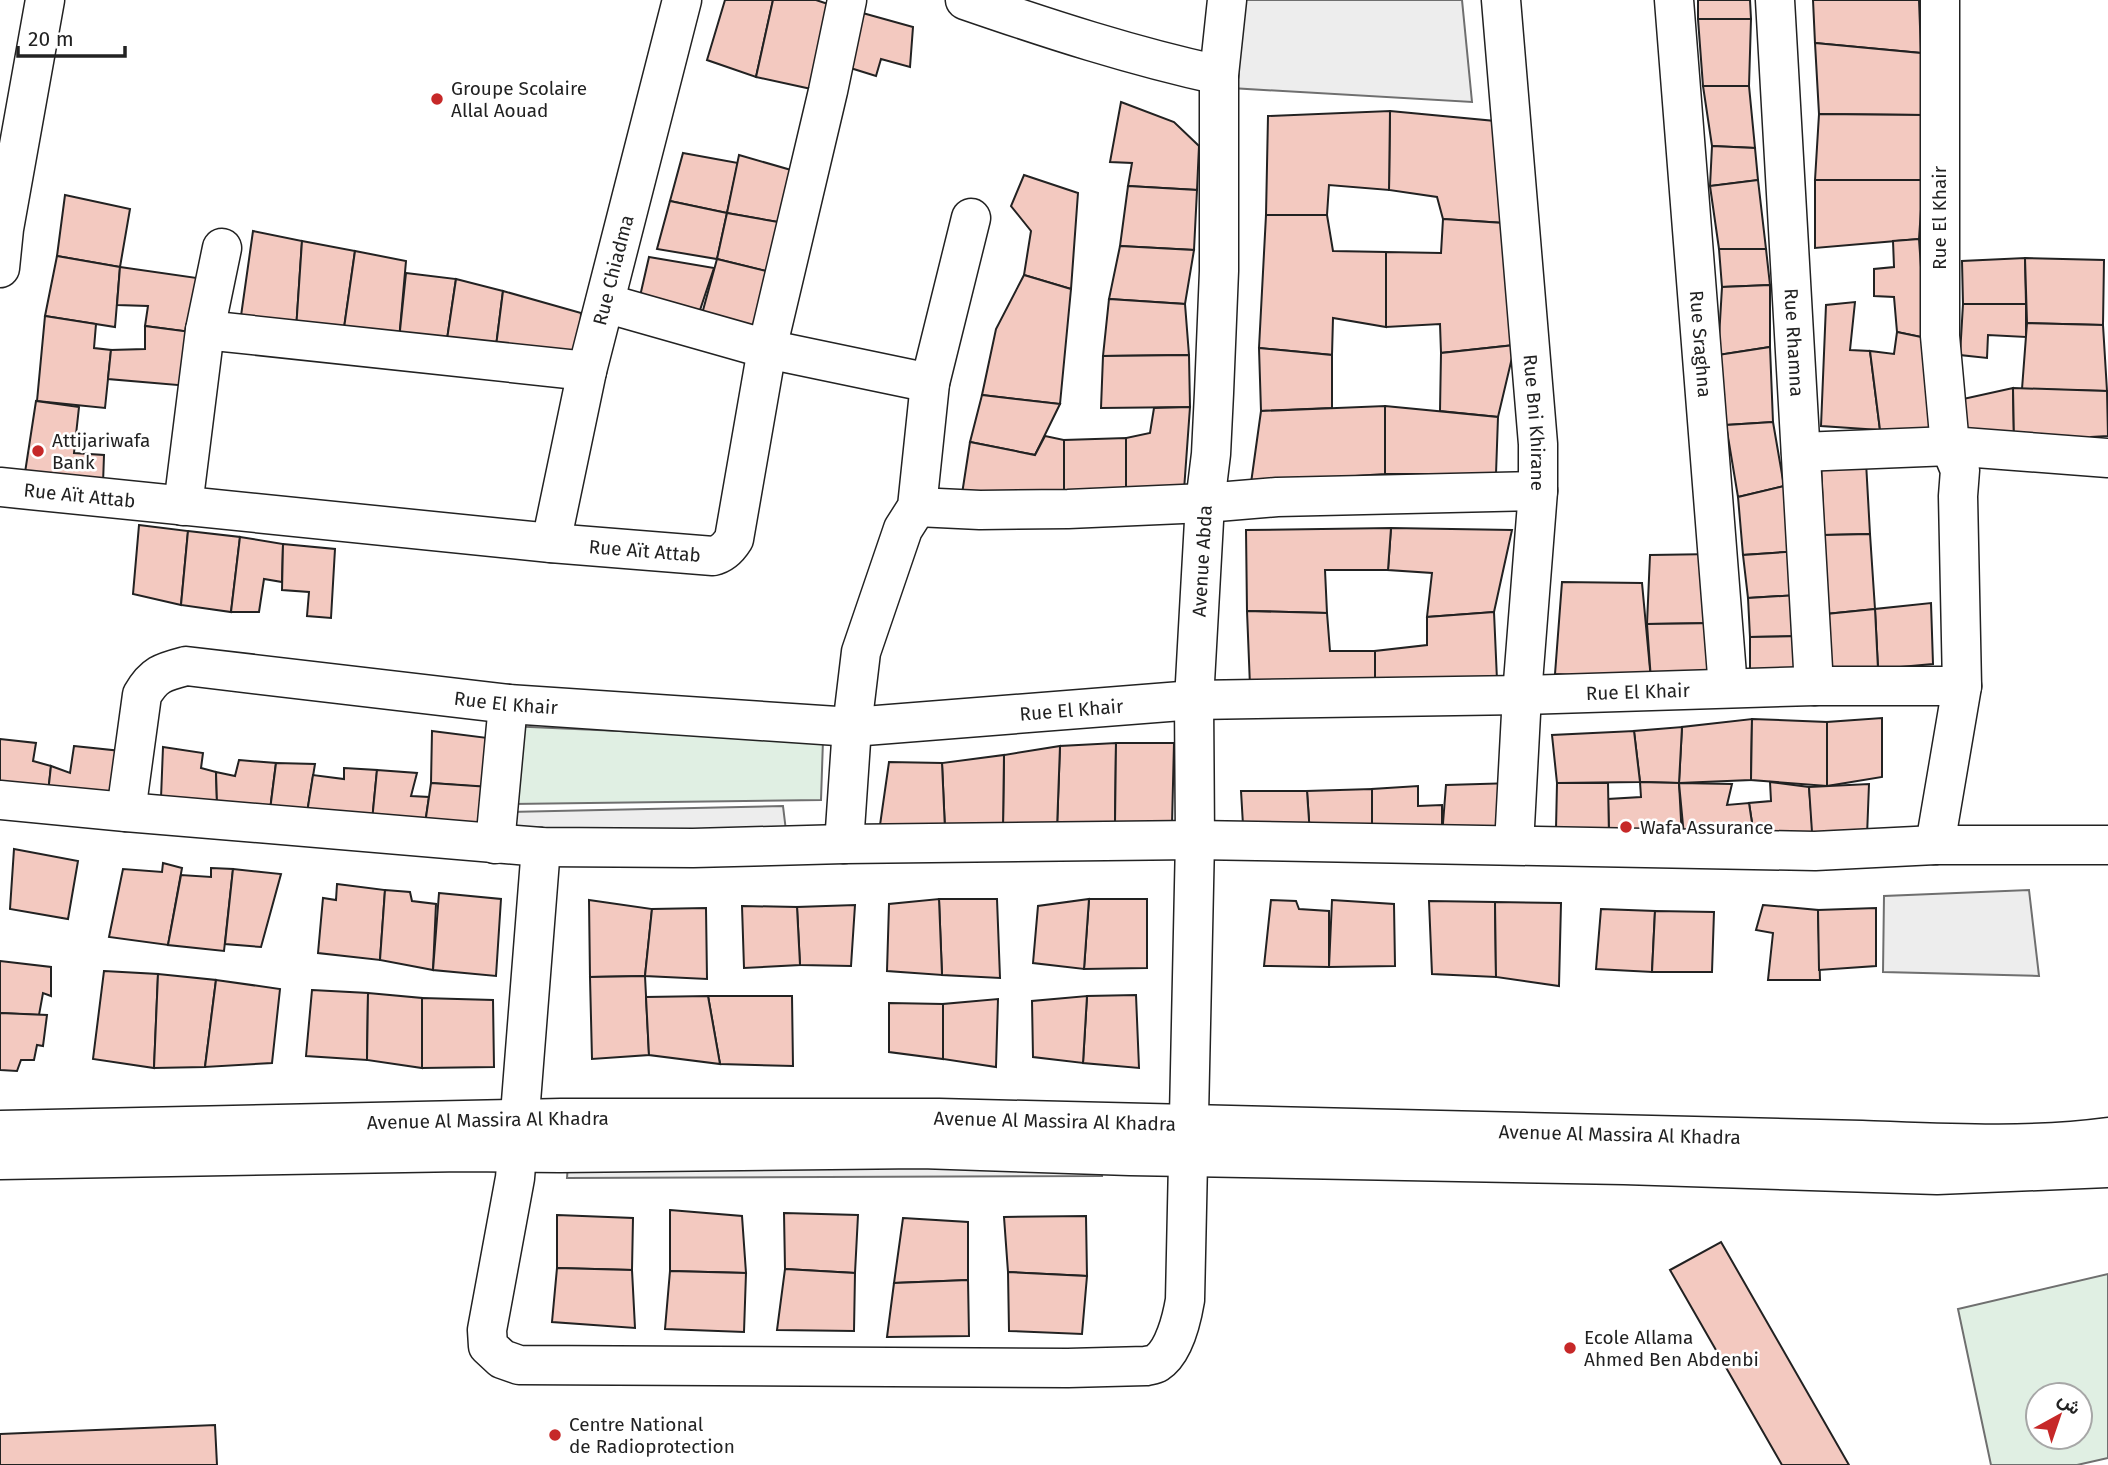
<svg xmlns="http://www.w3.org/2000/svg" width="2108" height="1465" font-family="'Fira Sans',Vazirmatn,sans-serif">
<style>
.green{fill:#e0efe3;stroke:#6f6f6f;stroke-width:2;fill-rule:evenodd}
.parking{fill:#ededed;stroke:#6f6f6f;stroke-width:2}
.building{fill:#f3c9c0;stroke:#222;stroke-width:2}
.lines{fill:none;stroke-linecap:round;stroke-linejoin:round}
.minor-casing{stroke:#222;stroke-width:41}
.major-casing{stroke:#222;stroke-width:41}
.minor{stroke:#fff;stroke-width:38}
.major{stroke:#fff;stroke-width:38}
.poi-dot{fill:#c62828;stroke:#fff;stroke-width:2.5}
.labels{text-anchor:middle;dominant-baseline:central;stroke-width:5;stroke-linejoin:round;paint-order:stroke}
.poi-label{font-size:19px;fill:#222;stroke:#fff;text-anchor:start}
.street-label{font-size:19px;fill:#222;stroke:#fff}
</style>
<rect width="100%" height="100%" fill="#fff"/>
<!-- green -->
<g class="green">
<path d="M508,726l315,14 -2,60 -309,4z"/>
<path d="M2108,1274v184l-31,7h-86l-33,-156zM2080,1395v42h-42v-42z"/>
</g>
<!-- parking -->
<g class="parking">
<path d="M1237,0h225l10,102 -241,-14z"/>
<path d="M783,806l3,25 -282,3 2,-22z"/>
<path d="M2029,890l10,86 -156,-4 1,-76z"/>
<path d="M1101,1163l1,13 -535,2 1,-14z"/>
</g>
<!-- building -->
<g class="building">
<path d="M725,0h48l-17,77 -49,-17z"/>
<path d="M773,0h43l27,9 -18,83 -69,-15z"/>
<path d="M1698,0h52l1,19h-53z"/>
<path d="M1813,0h106l2,53 -106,-10z"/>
<path d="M859,12l54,15 -3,40 -29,-8 -5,17 -32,-10z"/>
<path d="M1698,19h53l-2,67h-46z"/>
<path d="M1815,43l106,10 2,62 -104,-1z"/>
<path d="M1703,86h46l6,62 -43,-2z"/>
<path d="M1121,102l53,20 25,24 -2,44 -69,-4 4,-23 -22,-1z"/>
<path d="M1390,111l105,10 9,102 -61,-4 -6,-22 -48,-7z"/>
<path d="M1390,111l-1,79 -60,-5 -2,30h-61l2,-99z"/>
<path d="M1819,114l104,1v65h-108z"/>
<path d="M1712,146l43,2 3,32 -48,6z"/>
<path d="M683,153l55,10 -11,50 -57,-12z"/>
<path d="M739,155l59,17 -14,51 -57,-10z"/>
<path d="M1024,175l54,18 -7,96 -47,-14 7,-44 -20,-25z"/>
<path d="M1758,180l8,69h-47l-9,-63z"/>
<path d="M1815,180h108l-4,59 -104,9z"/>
<path d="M1128,186l69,4 -3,60 -74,-4z"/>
<path d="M65,195l65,14 -10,58 -63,-11z"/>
<path d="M670,201l57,12 -10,46 -60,-10z"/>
<path d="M727,213l57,10 -10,50 -57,-14z"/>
<path d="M1266,215h61l6,36 53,1v75l-53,-9 -1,37 -73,-7z"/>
<path d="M1443,219l61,4 11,122 -74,8 -1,-29 -54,3v-75l55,1z"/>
<path d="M253,231l49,10 -6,89 -56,-7z"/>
<path d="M1919,239l7,99 -29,-6 -3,-35 -20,-1v-27l20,-2 -1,-26z"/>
<path d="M302,241l53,10 -12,84 -47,-5z"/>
<path d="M1120,246l74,4 -9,54 -76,-5z"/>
<path d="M1719,249h47l4,36 -48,2z"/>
<path d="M355,251l51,10 -7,79 -56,-5z"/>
<path d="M57,256l63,11 -5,60 -70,-11z"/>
<path d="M649,257l65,11 -17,51 -59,-14z"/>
<path d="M2025,258l1,46h-63l-1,-43z"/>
<path d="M2025,258l79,2 -1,65 -76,-2z"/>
<path d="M717,259l57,14 -10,57 -62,-16z"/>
<path d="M120,267l77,11 -6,54 -46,-6 3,-20 -31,-1z"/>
<path d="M406,273l50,6 -10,67 -47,-6z"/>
<path d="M1024,275l47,14 -11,115 -78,-9 14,-66z"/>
<path d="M456,279l47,12 -8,63 -49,-8z"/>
<path d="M1770,285v62l-52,8 4,-68z"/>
<path d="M503,291l78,22 -2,48 -84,-7z"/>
<path d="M1109,299l76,5 4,51 -86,1z"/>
<path d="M1855,302l-5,48 20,1 10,79 -59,-4 5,-121z"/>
<path d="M1963,304h63v33l-38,-2 -1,23 -27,-3z"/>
<path d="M45,316l51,8 -2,24 17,2 -6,58 -68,-7z"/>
<path d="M2027,323l76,2 4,66 -85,-2z"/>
<path d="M145,326l46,6 -2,54 -81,-7 3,-29 34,-1z"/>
<path d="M1897,332l29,6 5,94 -51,-2 -10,-79 24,3z"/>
<path d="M1515,345l-17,72 -58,-6 1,-58z"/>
<path d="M1770,347l3,75 -47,3 -8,-70z"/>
<path d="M1259,348l73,7v53l-71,3z"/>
<path d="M1189,355l1,52 -89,1 2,-52z"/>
<path d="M2013,388l1,53 -51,4 -9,-44z"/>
<path d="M2013,388l94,3 1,45 -17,1 -5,8 -72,-4z"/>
<path d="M982,395l78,9 -25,51 -65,-13z"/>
<path d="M36,401l43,6 -5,46 30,2 -1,29 -79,-5z"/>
<path d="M1385,406l113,11 -2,57h-111z"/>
<path d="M1385,406v68l-134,9 10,-72z"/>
<path d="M1190,407l-6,83 -58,3v-55l24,-5 4,-25z"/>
<path d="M1773,422l11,64 -46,11 -12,-72z"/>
<path d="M1045,436l19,4v55l-102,-1 8,-52 65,13z"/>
<path d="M1126,438v55l-62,2v-55z"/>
<path d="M1866,462l4,72 -46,1 -3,-72z"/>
<path d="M1784,486l16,65 -57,4 -5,-58z"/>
<path d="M139,525l49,6 -7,74 -48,-11z"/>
<path d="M1391,528l121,2 -18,82 -67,5 5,-44 -44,-3z"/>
<path d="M1391,528l-3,42h-63l2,43 -80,-2 -1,-81z"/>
<path d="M188,531l52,6 -9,75 -50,-7z"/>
<path d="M1870,534l5,75 -49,5 -2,-79z"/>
<path d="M240,537l43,7 -1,38 -18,-3 -5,33h-28z"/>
<path d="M283,544l52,5 -4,69 -24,-2 2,-24 -27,-2z"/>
<path d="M1800,551l-1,44 -51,3 -5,-43z"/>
<path d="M1715,554l4,69 -72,1 3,-69z"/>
<path d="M1562,582l80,1 9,97 -96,-6z"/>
<path d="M1799,595l4,41 -53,1 -2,-39z"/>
<path d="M1931,603l2,61 -55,5 -3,-60z"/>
<path d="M1875,609l3,60 -52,7v-62z"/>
<path d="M1247,611l80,2 3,38h45v33l-125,2z"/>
<path d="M1494,612l3,68 -122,4v-33l52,-6v-28z"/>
<path d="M1719,623l-2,57h-66l-4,-56z"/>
<path d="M1803,636l-2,43h-51v-42z"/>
<path d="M1882,718v59l-55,9v-64z"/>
<path d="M1752,719l-1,61 -72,3 3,-56z"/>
<path d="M1752,719l75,3v64l-76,-6z"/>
<path d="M1682,727l-3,56 -39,-1 -6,-51z"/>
<path d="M432,731l56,7 -5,49 -52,-4z"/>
<path d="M1634,731l6,51 -83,1 -5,-48z"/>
<path d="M0,739l36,4 -3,18 18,5 -3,27 -48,-4z"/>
<path d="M1116,743l-1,81 -58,5 3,-83z"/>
<path d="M1116,743h58l-2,82 -57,-1z"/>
<path d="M74,746l47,5 -7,48 -66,-6 3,-27 19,7z"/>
<path d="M1060,746l-3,83 -54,-3 1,-71z"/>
<path d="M163,747l40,6 -2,15 15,4 1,31 -56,-5z"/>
<path d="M1004,755l-1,71 -58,4 -3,-67z"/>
<path d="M239,760l37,3 -6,47 -53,-7 -1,-31 19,4z"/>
<path d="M889,762l53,1 3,67 -65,-5z"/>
<path d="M276,763l39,1 -8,49 -37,-3z"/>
<path d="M344,768l33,2 -5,51 -65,-8 6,-38 31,4z"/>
<path d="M377,770l40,3 -6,23 18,1 -4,27 -53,-3z"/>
<path d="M1640,782l39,1 3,55 -73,-1 -1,-38 33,-2z"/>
<path d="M1770,782l39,5 4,49h-59l-5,-33 22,-2z"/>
<path d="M431,783l59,4 -2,43 -63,-6z"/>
<path d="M1514,783l-19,53h-53l4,-51z"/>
<path d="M1557,783h51l1,54 -53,-8z"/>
<path d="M1679,783l53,1 -5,21 22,-2 5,33h-70z"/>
<path d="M1869,784l-2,52 -54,11 -4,-60z"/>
<path d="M1418,786v20l24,-1v31l-70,1v-48z"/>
<path d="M1372,789v48l-62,-2 -3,-44z"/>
<path d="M1241,791h66l3,44 -67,-10z"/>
<path d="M14,849l64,12 -10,58 -58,-10z"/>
<path d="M163,863l19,5 -14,77 -59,-8 14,-68 39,3z"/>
<path d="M211,868l22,1 -9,82 -56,-6 13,-70 30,2z"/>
<path d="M233,869l48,5 -20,73 -36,-3z"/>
<path d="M337,884l48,6 -5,70 -62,-7 5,-55 13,2z"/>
<path d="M385,890l25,2 2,9 24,3 -3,66 -53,-10z"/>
<path d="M439,893l62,6 -5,77 -63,-6z"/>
<path d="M939,899h58l3,79 -58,-3z"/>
<path d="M939,899l3,76 -55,-4 2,-67z"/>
<path d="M1089,899h58v69l-63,1z"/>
<path d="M1089,899l-5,70 -51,-6 5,-57z"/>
<path d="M589,900l63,9 -7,67 -55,1z"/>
<path d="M1271,900l25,1 3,8 30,2v56l-65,-1z"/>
<path d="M1332,900l62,4 1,62 -66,1z"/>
<path d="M1429,901l66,1 1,75 -64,-3z"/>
<path d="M1495,902l66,1 -2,83 -63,-9z"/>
<path d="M855,905l-4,61 -51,-1 -3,-58z"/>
<path d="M1763,905l55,5 2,70h-52l5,-47 -17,-3z"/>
<path d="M742,906l55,1 3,58 -56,3z"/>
<path d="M706,908l1,71 -62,-3 7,-67z"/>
<path d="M1876,908v58l-57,4 -1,-60z"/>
<path d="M1601,909l54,2 -3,61 -56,-3z"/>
<path d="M1655,911l59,1 -2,60h-60z"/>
<path d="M0,961l51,6v29l-8,-3 -4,22 -39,-2z"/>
<path d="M104,971l54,3 -4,94 -61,-9z"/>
<path d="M158,974l58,6 -11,87 -51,1z"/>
<path d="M645,976l4,79 -57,4 -2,-82z"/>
<path d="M216,980l64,9 -8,74 -67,4z"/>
<path d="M312,990l56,3 -1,67 -61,-4z"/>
<path d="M368,993l54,5v70l-55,-8z"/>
<path d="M1136,995l3,73 -56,-5 4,-67z"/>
<path d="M708,996h84l1,70 -73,-2z"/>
<path d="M708,996l12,68 -71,-9 -3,-58z"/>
<path d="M1087,996l-4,67 -50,-6 -1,-56z"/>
<path d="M422,998l71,2 1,67 -72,1z"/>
<path d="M998,999l-2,68 -53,-8v-55z"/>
<path d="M889,1003l54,1v55l-54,-7z"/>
<path d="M0,1013l47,2 -4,31 -6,-1 -3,15h-13l-4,11 -17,-1z"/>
<path d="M670,1210l72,6 4,57 -76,-2z"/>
<path d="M784,1213l74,2 -3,58 -70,-4z"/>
<path d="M557,1215l76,3 -1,52 -75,-2z"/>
<path d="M1086,1216l1,60 -79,-4 -4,-55z"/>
<path d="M903,1218l65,4v58l-74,3z"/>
<path d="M1721,1242l128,223h-67l-112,-195z"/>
<path d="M557,1268l75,2 3,58 -83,-6z"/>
<path d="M785,1269l70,4 -1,58 -77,-1z"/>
<path d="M670,1271l76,2 -2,59 -79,-3z"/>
<path d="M1008,1272l79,4 -5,58 -73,-3z"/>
<path d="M968,1280l1,56 -82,1 7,-54z"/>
<path d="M215,1425l2,40h-217v-31z"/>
</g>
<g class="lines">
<defs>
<g id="minor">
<path d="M965,0c84,29 167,56 254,75"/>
<path id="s1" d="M1501,0l37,444v47l-16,204 -8,150"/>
<path id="s2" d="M1674,0l54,688"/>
<path id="s3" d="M1775,0l39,686"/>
<path d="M0,268l4,-39 41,-229"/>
<path d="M605,303l162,46 163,34"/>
<path d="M205,330l382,41"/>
<path d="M1801,452l149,-6 158,12"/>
<path id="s4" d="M0,487l551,56 162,13c10,-2 16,-9 21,-17l33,-190 61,-258 19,-91"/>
<path d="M183,506l22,-176 17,-82"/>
<path d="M917,507l63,3 88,-1 137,-6 72,-6 261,-6"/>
<path id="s5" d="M551,543l36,-172 95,-371"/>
<path d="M0,800l126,12 415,35 152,1 151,-4 351,-4 620,11 120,-6h173"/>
<path id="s6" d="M126,812l16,-117c12,-21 21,-23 44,-29l322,38 344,23 342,-27 328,-5 292,-9h148"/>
<path d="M495,844l13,-140"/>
<path d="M844,844l8,-117 9,-75 42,-123 14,-22 13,-124 41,-165"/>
<path d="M1935,845l27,-159 -4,-190 2,-26 -10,-24 -10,-110v-336"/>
<path id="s7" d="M541,847l-26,331 -28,152 1,16 14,13 17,6 549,3 78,-2c4,-1 8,-1 11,-3 17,-11 25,-45 28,-63l10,-460 -1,-140 11,-197 6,-49 3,-61 5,-122v-196l8,-75"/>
</g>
<g id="major">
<path id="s8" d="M0,1130l561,-12h378l923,22c82,3 164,8 246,-3"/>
<path d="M0,1160l464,-8 96,1 361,-4 209,7 494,9 313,10 171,-7"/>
</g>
</defs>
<!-- minor casing -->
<use href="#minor" class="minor-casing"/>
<!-- major casing -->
<use href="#major" class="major-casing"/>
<!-- minor -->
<use href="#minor" class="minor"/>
<!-- major -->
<use href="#major" class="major"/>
</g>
<!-- markers -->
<g class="poi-dot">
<circle cx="437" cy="99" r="7"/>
<circle cx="38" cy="451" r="7"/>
<circle cx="1626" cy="827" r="7"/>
<circle cx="1570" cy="1348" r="7"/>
<circle cx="555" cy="1435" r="7"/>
</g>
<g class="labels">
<!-- poi labels -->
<g class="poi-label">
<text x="451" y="88">Groupe Scolaire<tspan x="451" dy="22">Allal Aouad</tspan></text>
<text x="52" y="440">Attijariwafa<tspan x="52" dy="22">Bank</tspan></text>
<text x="1640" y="827">Wafa Assurance</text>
<text x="1584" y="1337">Ecole Allama<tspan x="1584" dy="22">Ahmed Ben Abdenbi</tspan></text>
<text x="569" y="1424">Centre National<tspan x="569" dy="22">de Radioprotection</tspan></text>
</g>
<!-- street labels -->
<g class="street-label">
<text transform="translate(1939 218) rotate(-90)">Rue El Khair</text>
<text stroke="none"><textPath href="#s5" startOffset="280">Rue Chiadma</textPath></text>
<text stroke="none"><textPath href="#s3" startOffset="343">Rue Rhamna</textPath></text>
<text stroke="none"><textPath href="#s2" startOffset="345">Rue Sraghna</textPath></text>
<text stroke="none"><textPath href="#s1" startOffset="424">Rue Bni Khirane</textPath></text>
<text stroke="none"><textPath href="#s4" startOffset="80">Rue Aït Attab</textPath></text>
<text stroke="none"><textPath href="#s4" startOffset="648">Rue Aït Attab</textPath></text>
<text stroke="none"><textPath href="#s7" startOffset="1988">Avenue Abda</textPath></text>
<text stroke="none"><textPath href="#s6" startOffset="1629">Rue El Khair</textPath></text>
<text stroke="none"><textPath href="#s6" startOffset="495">Rue El Khair</textPath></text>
<text stroke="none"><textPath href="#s6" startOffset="1062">Rue El Khair</textPath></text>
<text stroke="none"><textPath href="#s8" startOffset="488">Avenue Al Massira Al Khadra</textPath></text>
<text stroke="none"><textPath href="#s8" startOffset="1055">Avenue Al Massira Al Khadra</textPath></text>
<text stroke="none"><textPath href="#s8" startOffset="1620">Avenue Al Massira Al Khadra</textPath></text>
</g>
</g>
<!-- north arrow -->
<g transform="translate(2059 1416) rotate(40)"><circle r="33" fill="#ffffff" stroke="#a7a7a7" stroke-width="2"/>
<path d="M0-5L12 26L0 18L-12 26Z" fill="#c62828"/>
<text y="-10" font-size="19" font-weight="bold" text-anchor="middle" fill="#222222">ش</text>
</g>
<!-- scale -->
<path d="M18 46v10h107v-10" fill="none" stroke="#222222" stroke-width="3.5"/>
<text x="28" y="46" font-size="21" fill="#222222" stroke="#ffffff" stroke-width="5" paint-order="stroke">20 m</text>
</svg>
